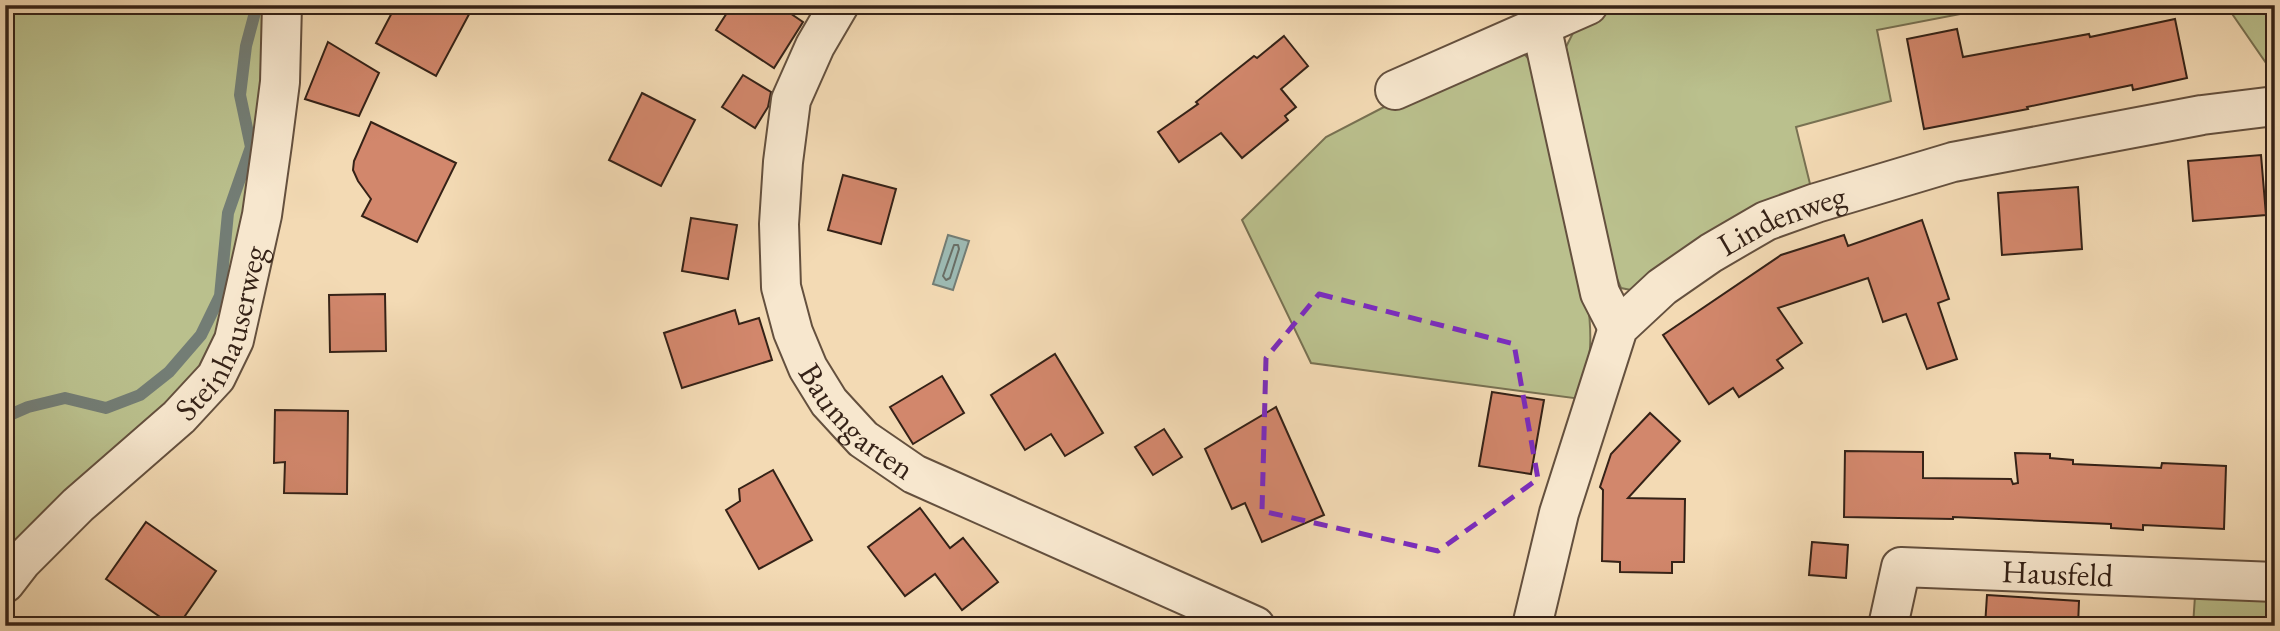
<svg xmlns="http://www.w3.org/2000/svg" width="2280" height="631" font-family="'EB Garamond',serif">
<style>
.green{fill:#bac08d;stroke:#787152;stroke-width:2}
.water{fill:#9dbab3;stroke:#737d75;stroke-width:2}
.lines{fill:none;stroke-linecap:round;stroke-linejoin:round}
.shore{stroke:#696e65;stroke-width:2}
.stream{stroke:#737d75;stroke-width:12}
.building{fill:#d2876c;stroke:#352217;stroke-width:2}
.minor-casing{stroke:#64503e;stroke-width:42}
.minor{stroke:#f7e7ce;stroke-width:38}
.marked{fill:none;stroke:#7b2cbf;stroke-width:5;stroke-dasharray:14 9;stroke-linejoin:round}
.labels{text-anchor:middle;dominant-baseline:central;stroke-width:5;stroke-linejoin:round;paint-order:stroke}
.street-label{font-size:32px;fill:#352217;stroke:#f7e7ce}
</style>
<rect width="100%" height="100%" fill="#f3dab4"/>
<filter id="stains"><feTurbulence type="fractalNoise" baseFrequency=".00286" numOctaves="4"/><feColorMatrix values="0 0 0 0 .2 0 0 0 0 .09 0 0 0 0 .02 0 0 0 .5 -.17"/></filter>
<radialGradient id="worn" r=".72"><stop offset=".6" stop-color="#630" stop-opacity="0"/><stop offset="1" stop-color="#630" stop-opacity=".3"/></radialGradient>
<!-- green -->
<g class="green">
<path d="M5,5h264v64l-48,271 -26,42 -190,179z"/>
<path d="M1625,5h382l-130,25 14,71 -95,26 16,65 -168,94 -13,4 -10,-2 -8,-18 -47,-223 9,-18z"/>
<path d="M2226,5h49v71z"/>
<path d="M1505,52l18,1 11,11 53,232c6,43 4,62 -6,103l-270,-36 -69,-143 84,-83 58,-30z"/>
<path d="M2195,596l80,3v27h-82z"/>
</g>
<!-- water -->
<path class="water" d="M948,235l21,6 -16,49 -20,-6z"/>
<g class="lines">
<!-- shore -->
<path class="shore" d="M954,245h4l1,4 -9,29 -4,2 -3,-4z"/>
<!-- stream -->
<path class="stream" d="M5,417l23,-10 37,-9 41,10 34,-13 29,-23 32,-37 19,-39 8,-83 23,-66 -11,-52 6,-49 11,-41"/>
</g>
<!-- building -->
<g class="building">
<path d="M396,5h78l-38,71 -60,-33z"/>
<path d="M732,5h46l25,17 -29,46 -58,-38z"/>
<path d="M2175,19l12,59 -54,12 -1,-5 -105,22 1,2 -104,20 -17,-90 50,-10 6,28 126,-23 1,3z"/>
<path d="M1284,36l24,30 -27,23 15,18 -11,9 3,4 -46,38 -21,-25 -42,29 -21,-30 40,-28 -2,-2 58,-46 3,2z"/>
<path d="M328,42l51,31 -20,43 -54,-17z"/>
<path d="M743,75l28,17 -3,15 -13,21 -33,-21z"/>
<path d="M642,93l53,27 -34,66 -52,-26z"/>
<path d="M371,122l85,41 -39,79 -55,-26 9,-17 -13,-18 -5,-11 1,-9z"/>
<path d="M2261,155l5,60 -73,6 -5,-60z"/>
<path d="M843,175l53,14 -15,55 -53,-14z"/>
<path d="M2078,187l4,62 -80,6 -4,-62z"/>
<path d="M691,218l46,7 -9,54 -46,-8z"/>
<path d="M1922,220l27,79 -11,4 19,56 -30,10 -21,-55 -23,8 -15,-44 -90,30 24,35 -25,17 6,8 -44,29 -6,-9 -24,16 -46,-69 118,-80 63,-20 4,11z"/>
<path d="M385,294l1,57 -56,1 -1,-57z"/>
<path d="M735,310l4,14 20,-6 13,42 -90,28 -18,-55z"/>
<path d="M1055,354l48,79 -38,23 -14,-22 -26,16 -34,-55z"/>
<path d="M942,376l22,37 -51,31 -23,-37z"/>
<path d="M1492,392l52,8 -13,74 -52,-8z"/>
<path d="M1276,407l48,108 -62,27 -17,-39 -13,6 -27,-60z"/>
<path d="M275,410l73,1 -1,83 -63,-1 1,-31 -11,1z"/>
<path d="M1650,413l30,28 -52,57 57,1 -1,63h-12v11l-52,-1v-10l-18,-1 1,-71 -3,-3 11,-33z"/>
<path d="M1164,429l18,28 -29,18 -18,-28z"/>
<path d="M1845,451l78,1v26l88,1 2,5 5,-1 -3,-30 35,1v4l23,2v4l88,4 1,-5 64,3 -2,63 -81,-4v5l-32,-2v-4l-158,-7v2l-109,-2z"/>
<path d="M773,470l39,70 -53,29 -33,-59 14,-9 -1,-12z"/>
<path d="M920,508l30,40 13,-10 35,44 -36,28 -27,-36 -30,22 -37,-49z"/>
<path d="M146,522l70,49 -38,55h-5l-67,-47z"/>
<path d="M1812,542l36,3 -2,33 -37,-3z"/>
<path d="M1987,595l92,6 -1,25h-93z"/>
</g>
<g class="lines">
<defs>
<g id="minor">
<path id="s1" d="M839,5l-24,41 -24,54 -8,62 -4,62 2,63 12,45 15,36 21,34 34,37 51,35 341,152"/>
<path d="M1541,25l59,268 18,35"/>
<path d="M1395,90l193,-85"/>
<path id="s2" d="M5,583l17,-22 56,-56 101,-88 37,-40 18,-37 28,-125 10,-71 8,-62 2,-77"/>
<path id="s3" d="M1532,626l27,-113 59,-185 44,-41 49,-34 55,-32 50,-18 137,-41 249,-47 73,-9"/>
<path id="s4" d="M1888,626l13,-59 374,15"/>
</g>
</defs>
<!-- minor casing -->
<use href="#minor" class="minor-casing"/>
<!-- minor -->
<use href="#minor" class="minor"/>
</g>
<!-- marked area -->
<path class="marked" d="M1319,294l195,50 24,135 -100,72 -176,-40 4,-153z"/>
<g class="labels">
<!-- street labels -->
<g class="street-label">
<text stroke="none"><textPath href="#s3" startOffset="509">Lindenweg</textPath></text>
<text stroke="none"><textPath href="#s2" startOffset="338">Steinhauserweg</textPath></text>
<text stroke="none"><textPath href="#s1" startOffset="453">Baumgarten</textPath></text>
<text stroke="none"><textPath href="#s4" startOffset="217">Hausfeld</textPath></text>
</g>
</g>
<!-- margin -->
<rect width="2280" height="631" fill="none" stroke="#f3dab4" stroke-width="28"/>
<rect x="7" y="7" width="2266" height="617" fill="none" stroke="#352217" stroke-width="3.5"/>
<rect x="14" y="14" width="2252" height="603" fill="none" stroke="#352217" stroke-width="2"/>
<rect width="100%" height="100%" filter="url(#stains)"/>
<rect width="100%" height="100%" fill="url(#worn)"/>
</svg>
